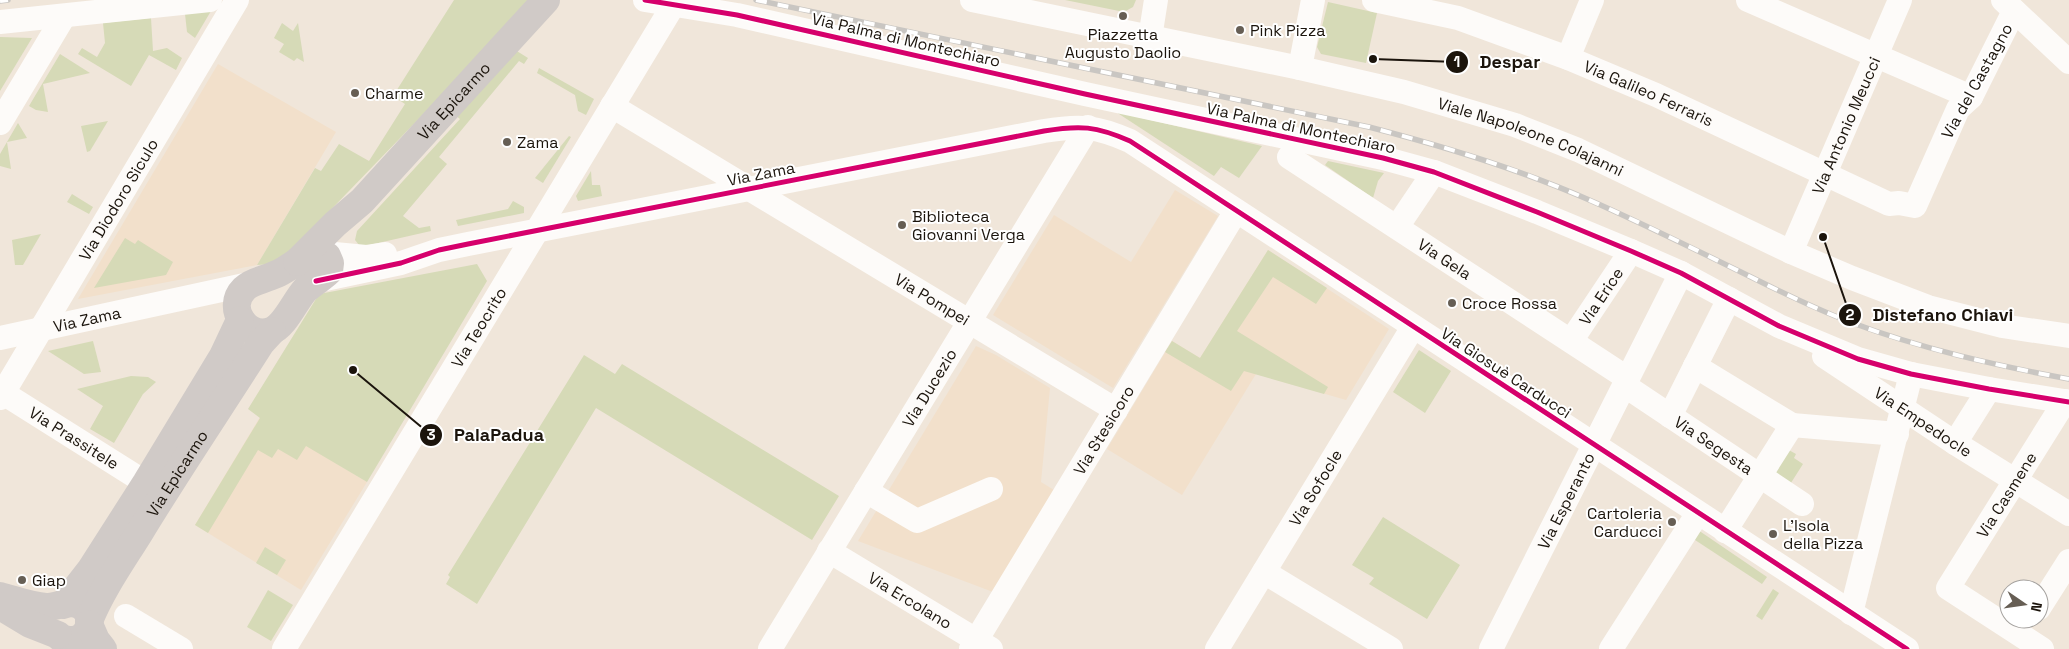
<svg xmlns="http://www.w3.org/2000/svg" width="2069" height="649" font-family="'Space Grotesk',sans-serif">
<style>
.built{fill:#f2e0cb}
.green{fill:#d6dab7}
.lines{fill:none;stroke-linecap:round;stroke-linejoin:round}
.minor{stroke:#fdfbf9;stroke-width:24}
.major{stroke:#d0cac7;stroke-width:28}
.rail-casing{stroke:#c9c6c2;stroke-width:5.5}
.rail{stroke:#fff;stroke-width:4;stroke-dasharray:11;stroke-linecap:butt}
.cycleway-casing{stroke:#fff;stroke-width:8}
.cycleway{stroke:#d6006c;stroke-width:5}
.poi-dot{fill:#665e54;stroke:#fff;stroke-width:2}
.labels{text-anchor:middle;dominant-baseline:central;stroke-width:4;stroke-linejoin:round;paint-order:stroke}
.poi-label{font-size:16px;fill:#1b140c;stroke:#fff;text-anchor:start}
.street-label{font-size:16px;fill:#1b140c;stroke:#fff}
.leader{fill:none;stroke:#1b140c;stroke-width:2}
.callout-dot{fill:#1b140c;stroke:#fff;stroke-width:2}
.mark-label{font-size:15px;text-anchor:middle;font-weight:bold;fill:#fff}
.callout-label{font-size:18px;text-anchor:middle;font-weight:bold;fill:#1b140c;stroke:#fff;stroke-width:4;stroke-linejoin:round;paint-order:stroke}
</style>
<rect width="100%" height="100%" fill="#f0e6da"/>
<!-- built -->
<g class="built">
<path d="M218,64l118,68 -79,133 -179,34z"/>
<path d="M1175,190l43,26 -105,172 -120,-73 61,-100 77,47z"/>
<path d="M1268,250l121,79 -43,71 -90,-26 -74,121 -75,-46 65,-108 28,17z"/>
<path d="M976,346l20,9 54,33 -9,94 13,8 -61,102 -135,-51z"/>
<path d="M260,417l107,65 -66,108 -106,-65z"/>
</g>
<!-- green -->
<g class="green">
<path d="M454,0h100l-42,48 16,10 -4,6 -5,-3 -80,96 8,7 -44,52 16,12 11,-2 1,5 -66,15 -6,-1 -4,-5 2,-9 103,-112 -24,-18 -147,152 -17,11 -15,1 58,-97 6,3 18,-27 30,17 36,-57 -12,-8z"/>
<path d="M1065,0h71l-3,7 -9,5z"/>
<path d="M1328,2l49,11 -11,50 -45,-9 -4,-7z"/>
<path d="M211,11l-16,27 -8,-6 -2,-18z"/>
<path d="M151,18l2,33 14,-3 15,10 -6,12 -27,-15 -18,31 -53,-32 4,-6 15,9 8,-14 -2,-20z"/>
<path d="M282,23l11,8 5,-8 6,39 -7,-4 -3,3 -15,-9 5,-8 -10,-6z"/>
<path d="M0,37l32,1 -32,53z"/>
<path d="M60,54l30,19 -47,11 5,28 -12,-2 -7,-4z"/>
<path d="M539,68l55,31 -8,16 -8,-4 -3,-16 -38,-22z"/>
<path d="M1116,112l146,34 -23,32 -18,-11 -7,9z"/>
<path d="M108,121l-18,30 -3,1 -6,-26z"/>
<path d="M18,123l9,15 -20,4 4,27 -11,-3v-12z"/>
<path d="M569,136l2,1 -28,46 -8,-5z"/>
<path d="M1328,161l56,12 -6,8 -5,17 -48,-33z"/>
<path d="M591,171l1,14h8l2,11 -24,5 -2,-5z"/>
<path d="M72,194l21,13 -4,7 -22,-12z"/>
<path d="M513,201l11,6v6l-66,13 -2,-6 52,-11z"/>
<path d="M41,234l-18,31h-8l-3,-25z"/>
<path d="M125,238l10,6 3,-4 35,22 -7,13 -72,13z"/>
<path d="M1268,250l59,38 -11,16 -43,-27 -36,54 91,56 -4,7 -80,-23 -13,20 -66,-39 7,-11 28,17z"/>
<path d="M477,264l10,17 -120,201 -61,-36 -9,14 -19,-11 -6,9 -14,-8 -50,83 -13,-8 65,-107 -12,-9 71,-115z"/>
<path d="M93,341l8,31 -17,2 -36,-23z"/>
<path d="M1419,350l32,21 -26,42 -32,-21z"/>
<path d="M584,355l31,19 7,-10 217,132 -27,44 -216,-132 -119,196 -31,-20 4,-7 -2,-2z"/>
<path d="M131,376l17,1 8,5 -13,12 -29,49 -24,-14 13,-23 -26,-17z"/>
<path d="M1787,449l9,5 -2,4 9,6 -14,22 -18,-12z"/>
<path d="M1383,517l77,48 -33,54 -58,-35 5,-6 -22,-13z"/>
<path d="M1698,530l69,47 -5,7 -70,-46z"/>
<path d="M265,547l21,13 -9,15 -21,-12z"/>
<path d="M1773,589l6,4 -17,27 -6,-4z"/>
<path d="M268,590l25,15 -22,36 -24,-14z"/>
</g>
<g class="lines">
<!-- minor -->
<g class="minor">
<path d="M645,0l92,15 348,79 298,64 51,14 103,40 94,39 50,22 98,53 79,33 53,15 78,15 80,13"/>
<path id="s1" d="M972,0l328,68 104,24 111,33 63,25 213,102 61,26 76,29 74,19 67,10"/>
<path id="s2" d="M1374,0l84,18 110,40 88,37 233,109 10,-1 16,3 43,-97 13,-12 43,-86"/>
<path d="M1748,0l223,97"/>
<path d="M2003,0l66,62"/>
<path d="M0,22l210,-22"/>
<path d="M1150,38l6,-38"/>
<path d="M1568,58l24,-58"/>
<path d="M1300,68l13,-68"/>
<path id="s3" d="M612,106l504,304"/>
<path d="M0,123l64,-107"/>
<path id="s4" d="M1289,157l338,221"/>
<path d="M1397,227l37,-55"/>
<path id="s5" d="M1791,252l109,-252"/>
<path d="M324,253l42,4 19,-3"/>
<path d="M316,281l85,-18 38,-13 29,-6 576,-113c36,-6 52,-5 86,10l777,508"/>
<path id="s6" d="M0,338l249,-54"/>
<path id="s7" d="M1571,341l60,-90"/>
<path id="s8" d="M1824,356l131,87 114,71"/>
<path d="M1695,366l97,59"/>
<path id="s9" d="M1624,385l178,119"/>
<path id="s10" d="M3,393l143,90"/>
<path id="s11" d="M0,398l237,-398"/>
<path d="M1670,416l59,-117"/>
<path d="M1955,443l34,-54"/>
<path d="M866,491l51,30 74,-32"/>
<path d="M1725,531l67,-106 105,9"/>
<path id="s12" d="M829,551l162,98"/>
<path d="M1264,572l127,77"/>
<path d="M2039,608l30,-47"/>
<path d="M1851,613l60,-239"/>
<path d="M126,616l55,33"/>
<path id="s13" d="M284,649l390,-645"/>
<path id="s14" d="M770,649l318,-522"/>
<path id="s15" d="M971,649l265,-438"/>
<path id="s16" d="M1217,649l196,-322"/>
<path id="s17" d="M1491,649l190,-376"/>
<path d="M1611,649l87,-136"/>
<path id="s18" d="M2042,649l-94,-61 117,-187"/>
</g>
<!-- major -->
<g class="major">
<path d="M315,252l12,4 3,7 -1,8c-7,7 -16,12 -24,19 -10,11 -20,36 -34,41 -24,8 -46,-23 -27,-42 5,-5 10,-7 17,-9 5,-2 12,-4 18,-7 12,-6 23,-16 36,-21z"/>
<path id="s19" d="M297,262l38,-38 27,-23 184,-201"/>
<path d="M0,596c15,4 31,10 46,11 10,0 21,-6 31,-3 24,9 11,45 -16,34"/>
<path d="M63,605l28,-36 55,-86 77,-127 17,-36"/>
<path d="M0,606l30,18 28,11"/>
<path id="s20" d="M89,621c13,-32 33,-60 51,-89 39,-64 81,-126 121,-189l11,-12"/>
<path d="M89,624l7,16 7,9"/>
</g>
<defs>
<g id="rail">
<path d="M756,0l613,127c74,19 147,41 218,72 55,24 109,51 164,78 32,16 65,32 99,45 72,27 144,43 219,57"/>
<path d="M0,1l8,-1"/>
</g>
</defs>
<!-- rail casing -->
<use href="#rail" class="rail-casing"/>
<!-- rail -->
<use href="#rail" class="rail"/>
<defs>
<g id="cycleway">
<path d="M645,0l92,15 348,79 298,64 51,14 103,40 94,39 50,22 98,53 79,33 53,15 78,15 80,13"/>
<path d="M316,281l85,-18 38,-13 29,-6 576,-113c36,-6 52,-5 86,10l777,508"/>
</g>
</defs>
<!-- cycleway casing -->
<use href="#cycleway" class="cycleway-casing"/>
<!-- cycleway -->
<use href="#cycleway" class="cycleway"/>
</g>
<!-- markers -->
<g class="poi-dot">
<circle cx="1123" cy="16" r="5"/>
<circle cx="1240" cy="30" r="5"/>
<circle cx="355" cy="93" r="5"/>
<circle cx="507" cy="142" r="5"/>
<circle cx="902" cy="225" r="5"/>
<circle cx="1452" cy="303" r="5"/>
<circle cx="1672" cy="522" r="5"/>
<circle cx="1773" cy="534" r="5"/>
<circle cx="22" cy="580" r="5"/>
</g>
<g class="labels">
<!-- poi labels -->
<g class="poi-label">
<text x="1250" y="30">Pink Pizza</text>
<text x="1123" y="34" text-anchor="middle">Piazzetta<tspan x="1123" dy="18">Augusto Daolio</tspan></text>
<text x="365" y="93">Charme</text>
<text x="517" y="142">Zama</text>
<text x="912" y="216">Biblioteca<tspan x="912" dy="18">Giovanni Verga</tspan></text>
<text x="1462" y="303">Croce Rossa</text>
<text x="1662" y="513" text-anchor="end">Cartoleria<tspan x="1662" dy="18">Carducci</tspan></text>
<text x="1783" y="525">L'Isola<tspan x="1783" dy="18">della Pizza</tspan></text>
<text x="32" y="580">Giap</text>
</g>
<!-- street labels -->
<g class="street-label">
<text transform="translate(906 40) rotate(13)">Via Palma di Montechiaro</text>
<text transform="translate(1977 81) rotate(-61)">Via del Castagno</text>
<text stroke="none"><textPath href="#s2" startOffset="291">Via Galileo Ferraris</textPath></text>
<text stroke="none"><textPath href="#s19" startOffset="225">Via Epicarmo</textPath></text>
<text stroke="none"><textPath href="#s5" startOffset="138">Via Antonio Meucci</textPath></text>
<text transform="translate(1301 128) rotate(12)">Via Palma di Montechiaro</text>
<text stroke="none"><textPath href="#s1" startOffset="576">Viale Napoleone Colajanni</textPath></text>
<text transform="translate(761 174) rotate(-11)">Via Zama</text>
<text stroke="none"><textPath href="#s11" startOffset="231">Via Diodoro Siculo</textPath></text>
<text stroke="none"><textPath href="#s4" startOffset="186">Via Gela</textPath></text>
<text stroke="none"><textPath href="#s7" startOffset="54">Via Erice</textPath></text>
<text stroke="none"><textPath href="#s3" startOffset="374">Via Pompei</textPath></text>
<text stroke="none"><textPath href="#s6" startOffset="89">Via Zama</textPath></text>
<text stroke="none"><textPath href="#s13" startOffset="376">Via Teocrito</textPath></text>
<text transform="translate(1506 373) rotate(33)">Via Giosuè Carducci</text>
<text stroke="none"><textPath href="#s14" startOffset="306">Via Ducezio</textPath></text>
<text stroke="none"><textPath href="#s8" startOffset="119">Via Empedocle</textPath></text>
<text stroke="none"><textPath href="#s15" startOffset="256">Via Stesicoro</textPath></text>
<text stroke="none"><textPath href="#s10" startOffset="84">Via Prassitele</textPath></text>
<text stroke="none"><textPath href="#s9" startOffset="108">Via Segesta</textPath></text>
<text stroke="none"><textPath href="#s20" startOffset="172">Via Epicarmo</textPath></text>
<text stroke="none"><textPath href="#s16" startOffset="189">Via Sofocle</textPath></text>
<text stroke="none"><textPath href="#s18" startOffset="222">Via Casmene</textPath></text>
<text stroke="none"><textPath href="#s17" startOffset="166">Via Esperanto</textPath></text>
<text stroke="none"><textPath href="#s12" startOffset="95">Via Ercolano</textPath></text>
</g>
</g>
<!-- callouts -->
<path class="leader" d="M1373 59L1457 62M1823 237L1850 315M353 370L431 435"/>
<g class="callout-dot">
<circle cx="1373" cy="59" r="5"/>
<circle cx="1823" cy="237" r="5"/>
<circle cx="353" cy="370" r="5"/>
<circle cx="1457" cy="62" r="12"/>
<circle cx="1850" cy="315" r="12"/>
<circle cx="431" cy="435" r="12"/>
</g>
<g class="mark-label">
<text x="1457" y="67">1</text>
<text x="1850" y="320">2</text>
<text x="431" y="440">3</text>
</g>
<g class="callout-label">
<text x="1510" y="68">Despar</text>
<text x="1943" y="321">Distefano Chiavi</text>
<text x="499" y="441">PalaPadua</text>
</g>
<!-- north arrow -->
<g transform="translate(2024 604) rotate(103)"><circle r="24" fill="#ffffff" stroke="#a4a19e"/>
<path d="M0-4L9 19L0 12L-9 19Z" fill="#665e54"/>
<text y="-8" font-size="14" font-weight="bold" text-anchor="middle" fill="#1b140c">N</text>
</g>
</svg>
